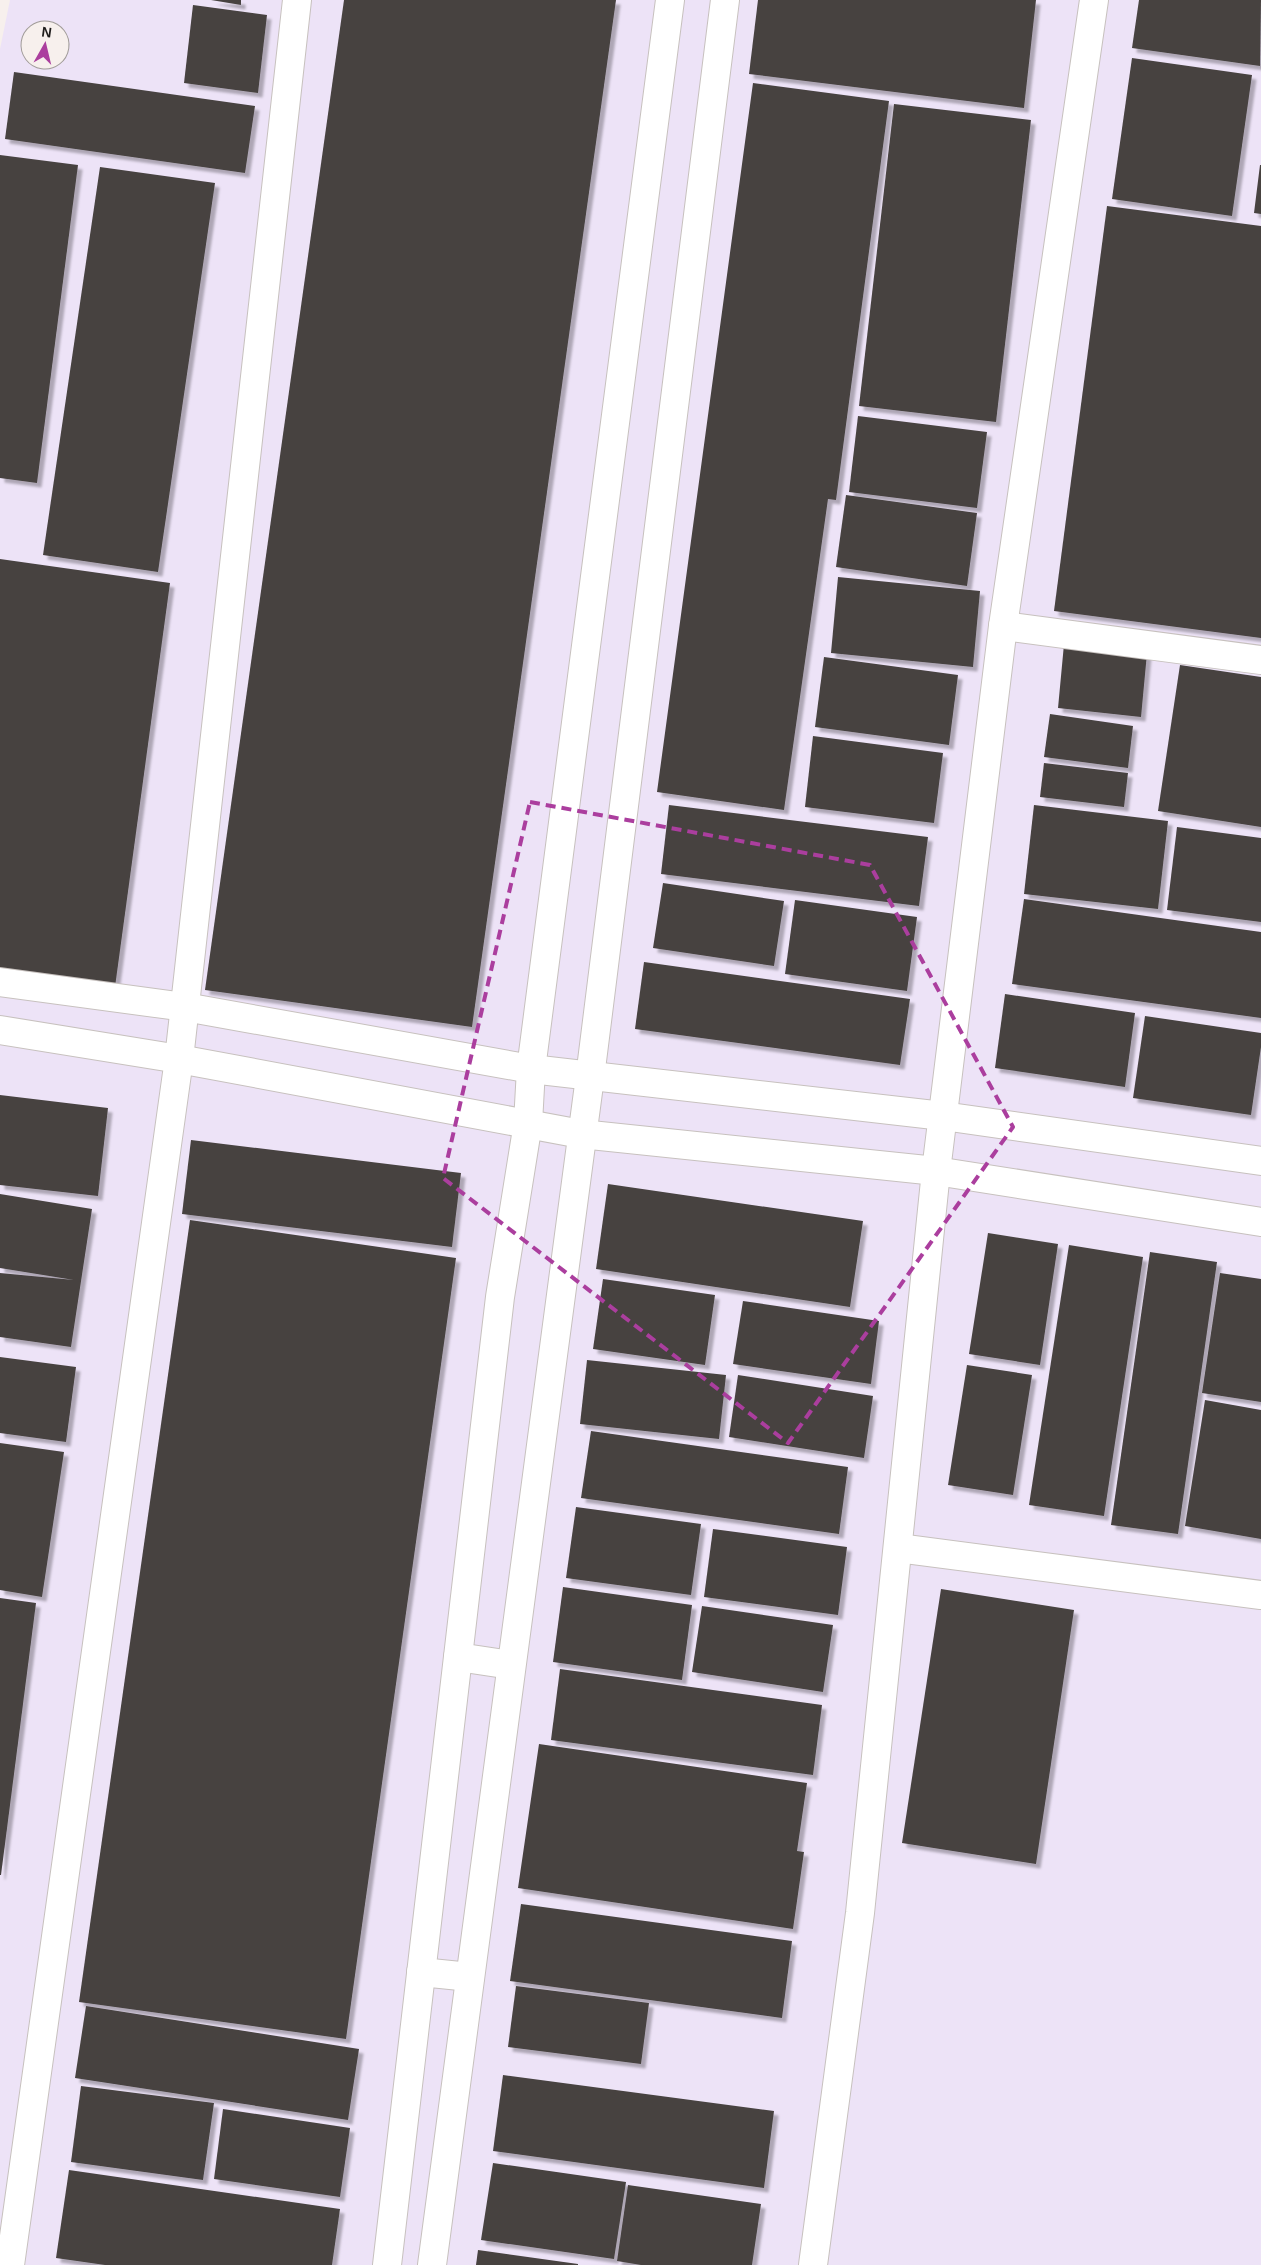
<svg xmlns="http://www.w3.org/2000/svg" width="1261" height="2265" font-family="Helvetica,sans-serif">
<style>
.industrial{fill:#ede3f7;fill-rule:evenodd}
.building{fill:#474240;filter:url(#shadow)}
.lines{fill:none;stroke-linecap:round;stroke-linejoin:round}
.minor-casing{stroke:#c7c1be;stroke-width:30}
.minor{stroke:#fff;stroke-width:28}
.marked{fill:none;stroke:#ab3e9e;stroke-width:4;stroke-dasharray:10 6;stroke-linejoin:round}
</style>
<defs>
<filter id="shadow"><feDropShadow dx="4.5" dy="4.5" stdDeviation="1" flood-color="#0004"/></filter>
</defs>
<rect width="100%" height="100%" fill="#f7f0ed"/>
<!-- industrial -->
<path class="industrial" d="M10,0h1251v2265h-1261v-2216zM30,30h30v30h-30z"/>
<!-- building -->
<g class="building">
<path d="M211,0h30v5z"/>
<path d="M344,0h272l-144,1027 -267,-37z"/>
<path d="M758,0h278l-12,108 -275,-34z"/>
<path d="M1139,0h122l-1,66 -128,-18z"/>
<path d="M193,5l74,10 -9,78 -74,-10z"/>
<path d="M1132,58l120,17 -20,141 -120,-17z"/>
<path d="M14,72l241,34 -10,67 -240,-34z"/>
<path d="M753,83l136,18 -53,399 -8,-1 -44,311 -127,-18z"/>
<path d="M894,104l137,16 -35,302 -137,-16z"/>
<path d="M0,155l78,10 -41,318 -37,-5z"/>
<path d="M1260,165h1v49l-7,-1z"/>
<path d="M100,167l115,16 -57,389 -115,-17z"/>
<path d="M1107,206l154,20v412l-207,-27z"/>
<path d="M858,416l129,16 -10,76 -128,-16z"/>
<path d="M846,495l131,18 -10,73 -131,-19z"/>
<path d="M0,559l170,24 -55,404 -115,-16z"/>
<path d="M838,577l142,14 -7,76 -142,-14z"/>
<path d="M1064,644l83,9 -6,64 -83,-9z"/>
<path d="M824,657l134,18 -9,70 -134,-18z"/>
<path d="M1180,665l81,12v150l-103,-16z"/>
<path d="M1050,714l83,12 -5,42 -84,-11z"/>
<path d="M813,736l130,17 -9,70 -129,-16z"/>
<path d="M1044,763l84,10 -4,34 -84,-10z"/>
<path d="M669,805l259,32 -9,69 -258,-32z"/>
<path d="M1034,805l134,16 -10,88 -134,-15z"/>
<path d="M1177,827l84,11v84l-94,-12z"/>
<path d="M663,883l121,18 -10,65 -121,-18z"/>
<path d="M1024,899l237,33v86l-249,-34z"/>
<path d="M795,900l122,17 -10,74 -122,-17z"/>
<path d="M644,962l266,37 -10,66 -265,-36z"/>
<path d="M1005,994l130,19 -10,74 -130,-19z"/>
<path d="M1145,1016l116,17v14l-10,68 -118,-17z"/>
<path d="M0,1095l108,13 -10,88 -98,-11z"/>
<path d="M191,1140l270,33 -9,74 -270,-33z"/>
<path d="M608,1184l255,37 -13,86 -254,-38z"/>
<path d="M0,1194l92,15 -21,138 -71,-10v-64l74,7 -74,-12z"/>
<path d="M190,1220l266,38 -110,781 -267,-37z"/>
<path d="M988,1233l70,11 -18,121 -71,-11z"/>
<path d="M1069,1245l74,12 -39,259 -75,-11z"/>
<path d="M1150,1252l67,10 -39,272 -67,-9z"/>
<path d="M1220,1273l41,6v123l-59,-9z"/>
<path d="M603,1279l112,16 -10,70 -112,-16z"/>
<path d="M743,1301l136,20 -8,63 -138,-20z"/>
<path d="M0,1357l76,10 -10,75 -66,-9z"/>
<path d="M587,1360l139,15 -7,64 -139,-15z"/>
<path d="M967,1365l65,10 -19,120 -65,-10z"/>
<path d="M738,1375l135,21 -9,62 -135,-21z"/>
<path d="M1205,1400l56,10v129l-76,-13z"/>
<path d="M591,1431l257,36 -9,67 -258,-36z"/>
<path d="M0,1443l64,9 -22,145 -42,-7z"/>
<path d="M576,1507l125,17 -10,71 -125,-17z"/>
<path d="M713,1529l134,18 -9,68 -134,-18z"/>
<path d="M563,1587l129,18 -10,75 -129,-18z"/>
<path d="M941,1589l133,21 -38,254 -134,-21z"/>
<path d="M0,1598l36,5 -35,272h-1z"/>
<path d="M702,1606l131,19 -10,67 -131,-20z"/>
<path d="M560,1669l262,36 -9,70 -262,-35z"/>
<path d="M539,1744l268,39 -10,68 7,1 -11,77 -275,-41z"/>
<path d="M521,1904l271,37 -10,77 -272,-37z"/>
<path d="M516,1986l133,17 -8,61 -133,-17z"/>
<path d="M86,2006l273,43 -11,71 -273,-42z"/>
<path d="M503,2075l271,36 -10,77 -271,-37z"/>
<path d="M81,2086l133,17 -11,77 -132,-18z"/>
<path d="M223,2109l127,19 -10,69 -126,-18z"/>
<path d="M493,2163l133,19 -12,77 -133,-19z"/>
<path d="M69,2170l271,39 -8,56h-227l-49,-7z"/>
<path d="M628,2185l133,19 -9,61h-111l-24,-4z"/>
<path d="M478,2250l100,14v1h-102z"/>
</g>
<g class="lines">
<defs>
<g id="minor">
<path d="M1003,626l258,34"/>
<path d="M0,982l185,25 346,62 412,47 318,45"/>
<path d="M0,1030l179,29 402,75 355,37 325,51"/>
<path d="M898,1548l363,47"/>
<path d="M458,1657l53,8"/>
<path d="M421,1972l49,5"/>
<path d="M10,2265l169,-1206 118,-1059"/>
<path d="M387,2265l113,-968 28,-174 3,-54 139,-1069"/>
<path d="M432,2265l158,-1188 135,-1077"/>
<path d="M813,2265l47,-352 76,-742 67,-545 91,-626"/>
</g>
</defs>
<!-- minor casing -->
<use href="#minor" class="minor-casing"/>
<!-- minor -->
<use href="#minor" class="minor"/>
</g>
<!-- marked area -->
<path class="marked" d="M530,802l340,63 143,262 -225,316 -345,-265z"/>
<!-- north arrow -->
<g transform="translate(45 45) rotate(8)"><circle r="24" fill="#f7f0ed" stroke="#a19c99"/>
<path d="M0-4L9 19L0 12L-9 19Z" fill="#ab3e9e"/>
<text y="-8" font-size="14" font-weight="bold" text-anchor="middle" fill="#1f1d1c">N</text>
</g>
</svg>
